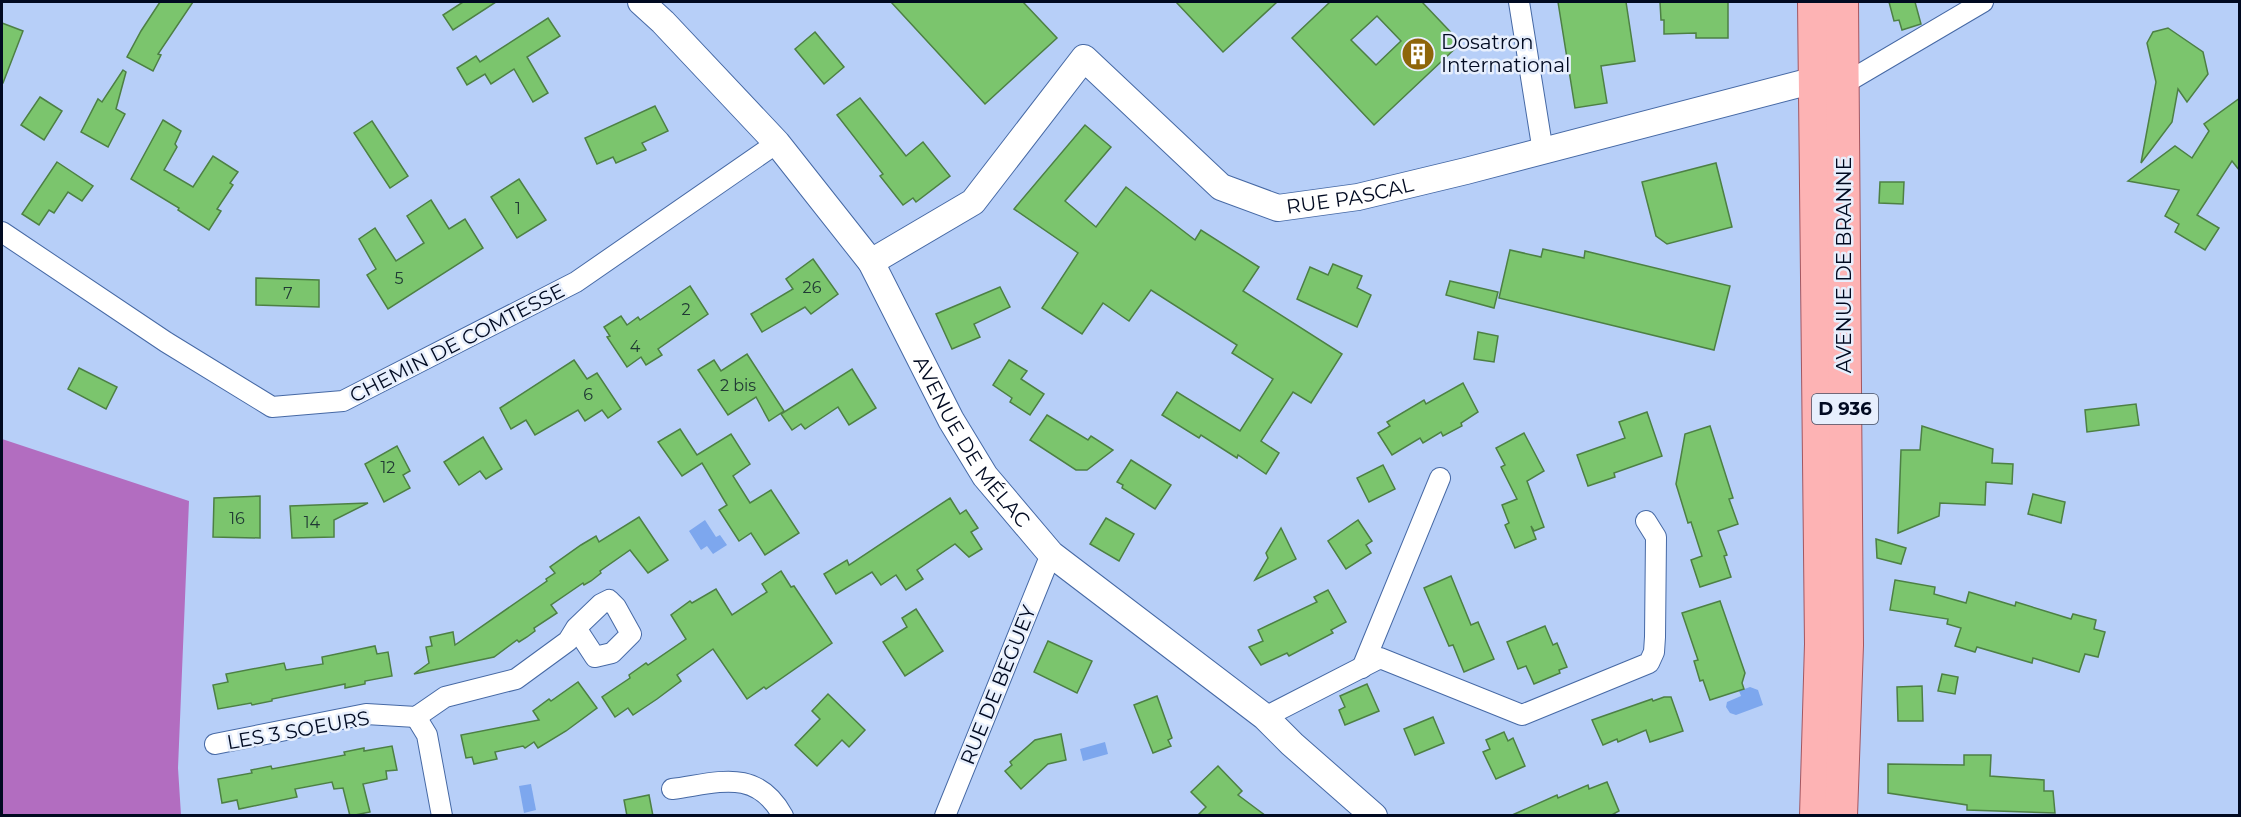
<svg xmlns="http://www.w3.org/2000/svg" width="2241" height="817" font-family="Montserrat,sans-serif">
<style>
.forest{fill:#b26dc0}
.water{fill:#7da7ee}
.building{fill:#7bc56d;stroke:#4d8044;stroke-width:1.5;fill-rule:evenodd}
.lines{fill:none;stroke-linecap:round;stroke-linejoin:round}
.minor-casing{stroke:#4669a5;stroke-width:22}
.tertiary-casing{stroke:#4669a5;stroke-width:28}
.primary-casing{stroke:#a45760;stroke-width:34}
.minor{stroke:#fff;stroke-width:20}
.tertiary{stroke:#fff;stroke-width:26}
.primary{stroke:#fdb3b4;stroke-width:32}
.labels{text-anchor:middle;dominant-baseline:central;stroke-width:5;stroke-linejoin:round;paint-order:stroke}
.number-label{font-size:16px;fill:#203934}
.shield{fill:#e7effd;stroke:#464f63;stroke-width:1.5}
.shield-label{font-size:18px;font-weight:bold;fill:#010a21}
.poi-label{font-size:20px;fill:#010a21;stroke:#e7effd;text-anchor:start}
.street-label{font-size:20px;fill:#010a21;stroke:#e7effd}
</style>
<rect width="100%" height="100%" fill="#b7cff8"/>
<!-- forest -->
<path class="forest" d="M2,439l187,62 -11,267 3,47h-179z"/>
<!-- water -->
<g class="water">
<path d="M705,520l11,17 4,-2 7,10 -14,9 -6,-8 -6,4 -12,-19z"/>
<path d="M1750,687l8,3 5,15 -27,10 -6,-2 -4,-6 1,-5 14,-6 -2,-5z"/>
<path d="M1105,742l3,12 -25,7 -3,-12z"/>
<path d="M531,784l5,26 -12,3 -5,-27z"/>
</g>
<!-- building -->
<g class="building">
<path d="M160,2h33l-35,52 3,1 -8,16 -26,-14 14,-26z"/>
<path d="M463,2h33l-43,28 -10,-15z"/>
<path d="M891,2h132l34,36 -72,66z"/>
<path d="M1176,2h101l-54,50z"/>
<path d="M1330,2h92l39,41 -87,82 -82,-87zM1377,16l24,25 -25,24 -25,-25z"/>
<path d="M1558,2h68l9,59 -34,5 6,37 -32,5z"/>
<path d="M1660,2h68v36h-32v-5l-32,1v-14h-3z"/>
<path d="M1889,2h26l6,22 -19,6 -3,-10 -5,1z"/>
<path d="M548,18l12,18 -33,21 21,36 -15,9 -19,-33 -23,15 -6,-10 -18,11 -10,-17 19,-12 4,6z"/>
<path d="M2,23l21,8 -20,52h-1z"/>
<path d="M2168,28l35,24 5,22 -21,28 -9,-13 -6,33 -31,41 15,-81 -9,-39 6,-11z"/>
<path d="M815,32l29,35 -20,17 -29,-35z"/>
<path d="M123,70l3,2 -10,37 9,5 -17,33 -27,-15 17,-33 4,3z"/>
<path d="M40,97l22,14 -18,29 -23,-15z"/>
<path d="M860,98l46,58 17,-14 27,34 -34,26 -3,-4 -10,7 -23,-29 3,-2 -46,-59z"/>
<path d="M2240,98v73l-8,-10 -35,54 22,13 -14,22 -30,-18 4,-8 -14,-8 14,-26 -51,-9 47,-35 17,12 17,-27 -5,-7z"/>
<path d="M655,106l13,25 -26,12 4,7 -30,13 -3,-6 -16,7 -12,-26z"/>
<path d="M163,120l18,11 -6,13 2,3 -13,23 29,17 20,-31 25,16 -8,11 3,2 -16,24 4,2 -12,19 -31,-20 1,-2 -48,-29z"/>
<path d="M372,121l36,55 -18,12 -36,-55z"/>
<path d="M1085,125l26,22 -46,54 31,26 30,-40 69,53 6,-10 58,37 -16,24 99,63 -31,49 -18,-11 -32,49 18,12 -13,21 -28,-19 -1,3 -36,-23 -2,3 -37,-23 15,-23 63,39 33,-52 -41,-26 5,-8 -86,-55 -22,31 -26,-18 -21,31 -40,-26 36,-55 -64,-44z"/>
<path d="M57,162l36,24 -11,15 -14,-9 -14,21 -5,-3 -10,15 -17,-11z"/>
<path d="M1716,163l16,64 -65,17 -11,-8 -14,-54z"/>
<path d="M519,179l27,41 -29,18 -26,-41z"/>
<path d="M1880,182h24l-1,22 -24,-1z"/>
<path d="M431,200l18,29 16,-10 18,29 -95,61 -21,-34 9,-6 -17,-30 16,-11 21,33 28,-18 -17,-27z"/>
<path d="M1543,249l41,9 1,-7 145,35 -16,64 -215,-52 11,-48 31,7z"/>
<path d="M813,259l25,35 -27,20 -6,-7 -43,25 -11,-18 42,-25 -7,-10z"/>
<path d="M1333,264l29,12 -5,12 14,7 -14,32 -60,-28 13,-32 18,8z"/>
<path d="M256,278l63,2v27l-63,-2z"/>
<path d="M1450,281l48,11 -4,16 -48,-13z"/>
<path d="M690,286l18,28 -50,35 4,6 -16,10 -5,-8 -14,10 -20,-30 3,-1 -6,-9 17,-11 6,9 11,-8 2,3z"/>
<path d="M1000,287l10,20 -36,17 6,13 -28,12 -16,-35z"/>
<path d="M1478,332l20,4 -4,26 -20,-3z"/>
<path d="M747,354l37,57 -15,10 -13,-24 -28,18 -30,-45 16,-10 7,11z"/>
<path d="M574,360l13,19 10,-6 24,36 -13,9 -6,-8 -17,11 -7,-11 -43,25 -9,-15 -15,9 -11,-21z"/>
<path d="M1009,360l18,11 -6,8 23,15 -14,21 -20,-13 2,-4 -19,-13z"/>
<path d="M79,368l38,19 -11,22 -38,-20z"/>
<path d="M852,369l24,39 -27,17 -11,-18 -33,22 -4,-5 -9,6 -11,-16z"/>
<path d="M1463,383l15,29 -17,11 1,3 -19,10 -2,-4 -18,11 -3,-5 -28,17 -14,-22 12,-7 -3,-4 37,-22 2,4z"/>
<path d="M2136,404l3,21 -52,7 -2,-22z"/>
<path d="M1647,412l15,44 -48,17 1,4 -27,9 -11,-31 48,-17 -6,-16z"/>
<path d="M1047,415l41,25 3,-4 22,14 -26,20h-11l-46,-30z"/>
<path d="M1710,426l23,72 -4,1 9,25 -20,7 9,24 -3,1 7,21 -31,10 -9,-27 11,-4 -11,-34 -3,1 -12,-39 9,-50z"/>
<path d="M1922,426l71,23 -1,14 21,1 -1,20 -26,-2 -1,23 -45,-2 -1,13 -41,17 3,-83h19z"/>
<path d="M680,429l17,26 34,-21 19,30 -17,12 17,27 21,-13 28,43 -34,22 -14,-22 -12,8 -20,-31 8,-5 -25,-42 -20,13 -24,-34z"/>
<path d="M1524,433l20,38 -17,10 17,46 -10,4 -3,-5 5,13 -21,9 -10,-23 4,-2 -7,-18 15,-6 -16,-32 4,-2 -9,-17z"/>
<path d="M483,437l19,32 -16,10 -6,-8 -21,14 -15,-23z"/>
<path d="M397,446l13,25 -7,4 7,13 -26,14 -19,-38z"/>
<path d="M1131,460l40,25 -16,24 -33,-21 1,-3 -6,-3z"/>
<path d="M1383,465l12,24 -26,13 -12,-24z"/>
<path d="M2033,494l32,8 -4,21 -33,-9z"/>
<path d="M260,496v42l-47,-1 1,-39z"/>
<path d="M950,498l10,16 6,-4 12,18 -7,4 11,17 -13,8 -14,-13 -38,26 6,9 -17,11 -10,-15 -15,10 -9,-13 -36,22 -12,-20 23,-14 2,5z"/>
<path d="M368,503l-34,17v17l-42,1 -2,-32z"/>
<path d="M639,517l29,43 -20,13 -18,-23 -30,21 1,2 -10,8 -7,4 -1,-2 -32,22 6,8 -23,15 1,3 -8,6 -8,5 -2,-2 -23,17 -80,17 15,-11 -3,-16 6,-1 -2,-9 23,-5 2,13 92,-64 -1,-2 9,-6 -5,-6 31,-22 15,-9 3,6z"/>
<path d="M1106,518l28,16 -15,27 -29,-17z"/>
<path d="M1358,520l14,21 -6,4 5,8 -25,16 -18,-28z"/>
<path d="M1281,528l15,31 -41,21 13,-22 -2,-5z"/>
<path d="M1876,539l30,9 -5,16 -24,-6z"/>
<path d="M781,571l10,16 3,-1 38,57 -66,46 -2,-2 -17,12 -34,-50 -36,26 4,6 -24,18 -24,16 -5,-7 -13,9 -13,-20 28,-19 -1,-3 17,-12 2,2 38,-26 -15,-24 19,-14 2,2 24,-14 16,26 35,-23 -5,-8z"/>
<path d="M1451,576l20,49 7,-3 16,37 -30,13 -11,-27 -4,1 -25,-58z"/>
<path d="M1895,580l40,7 -1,7 32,9 3,-11 46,14 1,-4 55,17 2,-5 23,6 -2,9 11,3 -7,25 -13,-3 -6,18 -46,-14 -1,5 -55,-16 -2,5 -20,-6 6,-18 -14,-4 1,-5 -58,-9z"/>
<path d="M1328,590l18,32 -15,8 2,3 -44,23 -2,-3 -26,12 -12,-18 14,-6 -5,-11 59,-28 -3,-5z"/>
<path d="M1720,601l25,72 -3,10 2,6 -34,11 -7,-20 -3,1 -6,-20 4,-1 -16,-47z"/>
<path d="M916,609l27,42 -38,25 -22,-34 24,-15 -5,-9z"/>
<path d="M1545,626l8,19 4,-2 10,24 -8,3 1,3 -26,11 -8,-18 -8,3 -11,-27z"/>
<path d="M1048,641l44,20 -15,32 -43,-21z"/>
<path d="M375,646l2,8 11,-2 4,24 -27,5v3l-20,4v-4l-73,15v2l-20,4 -1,-2 -33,6 -5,-24 15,-3 -2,-8 58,-11 2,7 37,-6 -1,-7z"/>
<path d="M1942,674l16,3 -3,17 -17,-3z"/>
<path d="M578,682l19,26 -31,23 -28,17 -4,-6 -9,6 -2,-2 -28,6 2,7 -23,5 -2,-7 -6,1 -5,-23 78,-15 -6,-9 16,-12 2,2z"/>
<path d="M1367,684l12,27 -34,14 -6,-15 6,-3 -5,-11z"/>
<path d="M1922,686l1,35h-25l-1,-34z"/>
<path d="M828,694l37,36 -16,17 -7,-7 -25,26 -22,-21 25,-26 -8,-8z"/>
<path d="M1157,696l15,42 -4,2 3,6 -18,7 -19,-48z"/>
<path d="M1664,697h7l12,34 -33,11 -4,-12 -28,12 -1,-3 -14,6 -11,-25 60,-21 1,2z"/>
<path d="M1433,717l11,26 -29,12 -11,-26z"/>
<path d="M1504,732l4,9 5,-3 12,28 -29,13 -13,-27 7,-3 -4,-9z"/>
<path d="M1061,734l5,26 -18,4 -27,25 -16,-18 7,-6 -2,-3 25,-22z"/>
<path d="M392,746l5,24 -11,1 1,8 -24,5 7,28 -20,4 -7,-28 -9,1 -2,-7 -37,7 2,8 -58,12 -2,-9 -15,3 -4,-24 34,-6 -1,-3 20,-4 1,3 73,-14 -1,-3 20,-4v3z"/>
<path d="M1964,755h27l-1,21 54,4v11h9l2,22 -88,-3v-5l-79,-12v-29l76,1z"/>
<path d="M1218,766l24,25 -4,4 28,21h-69l9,-9 -15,-15z"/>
<path d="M1607,782l12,29 -9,5h-100l47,-21 1,3 30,-13 1,4z"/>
<path d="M649,795l4,21h-26l-3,-16z"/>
</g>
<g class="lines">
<defs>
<g id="minor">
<path d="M1519,2l24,150"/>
<path d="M1842,85l141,-83"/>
<path d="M2,232l164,110 106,65 71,-6 233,-119 201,-139"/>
<path d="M1362,668l78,-190"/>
<path d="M416,717l11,18 15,81"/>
<path d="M1265,717l115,-59 142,57 127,-52 5,-11 1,-15 1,-100 -10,-16"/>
<path d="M215,744l151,-30 50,3 29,-20 71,-18 52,-38 8,-13 25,-24 8,-4 7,7 15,27 -19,19 -17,4 -19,-29"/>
<path d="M672,789c46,-6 84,-22 111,27"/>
<path d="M945,816l106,-262"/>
</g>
<g id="tertiary">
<path id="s1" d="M641,2l22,20 114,121 94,119 80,158 34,56 66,78 214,163 27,27 82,72"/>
<path id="s2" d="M871,262l102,-60 111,-144 137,129 57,21 80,-11 108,-26 349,-91"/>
</g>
<g id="primary">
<path d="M1814,2l7,642 -5,172"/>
<path d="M1841,816l6,-171 -5,-643"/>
</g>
</defs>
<!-- minor casing -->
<use href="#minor" class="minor-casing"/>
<!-- tertiary casing -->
<use href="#tertiary" class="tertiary-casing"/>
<!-- primary casing -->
<use href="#primary" class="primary-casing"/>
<!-- minor -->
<use href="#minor" class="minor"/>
<!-- tertiary -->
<use href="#tertiary" class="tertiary"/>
<!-- primary -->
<use href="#primary" class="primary"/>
</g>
<!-- icons -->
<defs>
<symbol id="building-disc" viewBox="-11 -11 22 22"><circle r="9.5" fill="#8e660a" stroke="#e7effd"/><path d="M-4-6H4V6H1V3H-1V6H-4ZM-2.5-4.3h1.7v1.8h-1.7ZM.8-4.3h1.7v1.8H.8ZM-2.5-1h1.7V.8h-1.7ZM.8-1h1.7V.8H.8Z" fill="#fff"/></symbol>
</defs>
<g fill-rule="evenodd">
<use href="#building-disc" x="1399" y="35" width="38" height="38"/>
</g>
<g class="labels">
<!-- number labels -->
<g class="number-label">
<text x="518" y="208">1</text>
<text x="399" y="278">5</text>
<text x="812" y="287">26</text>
<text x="288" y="293">7</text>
<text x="686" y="309">2</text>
<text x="635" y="346">4</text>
<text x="738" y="385">2 bis</text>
<text x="588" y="394">6</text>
<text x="388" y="467">12</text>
<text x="237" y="518">16</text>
<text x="312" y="522">14</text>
</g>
<!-- shield labels -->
<rect class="shield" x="1812" y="394" width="66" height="30" rx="4.5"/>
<g class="shield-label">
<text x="1845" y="409">D 936</text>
</g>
<!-- poi labels -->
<g class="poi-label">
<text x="1441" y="42">Dosatron<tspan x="1441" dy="23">International</tspan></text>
</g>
<!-- street labels -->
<g class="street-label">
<text stroke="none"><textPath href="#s2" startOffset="622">RUE PASCAL</textPath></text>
<text transform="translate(1844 265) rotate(-90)">AVENUE DE BRANNE</text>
<text transform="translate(457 343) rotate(-27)">CHEMIN DE COMTESSE</text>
<text stroke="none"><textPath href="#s1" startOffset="554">AVENUE DE MÉLAC</textPath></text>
<text transform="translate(998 685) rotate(-68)">RUE DE BEGUEY</text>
<text transform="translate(298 730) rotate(-10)">LES 3 SOEURS</text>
</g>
</g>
<!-- border -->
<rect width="2241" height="817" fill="none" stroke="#010a21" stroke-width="6"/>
</svg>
